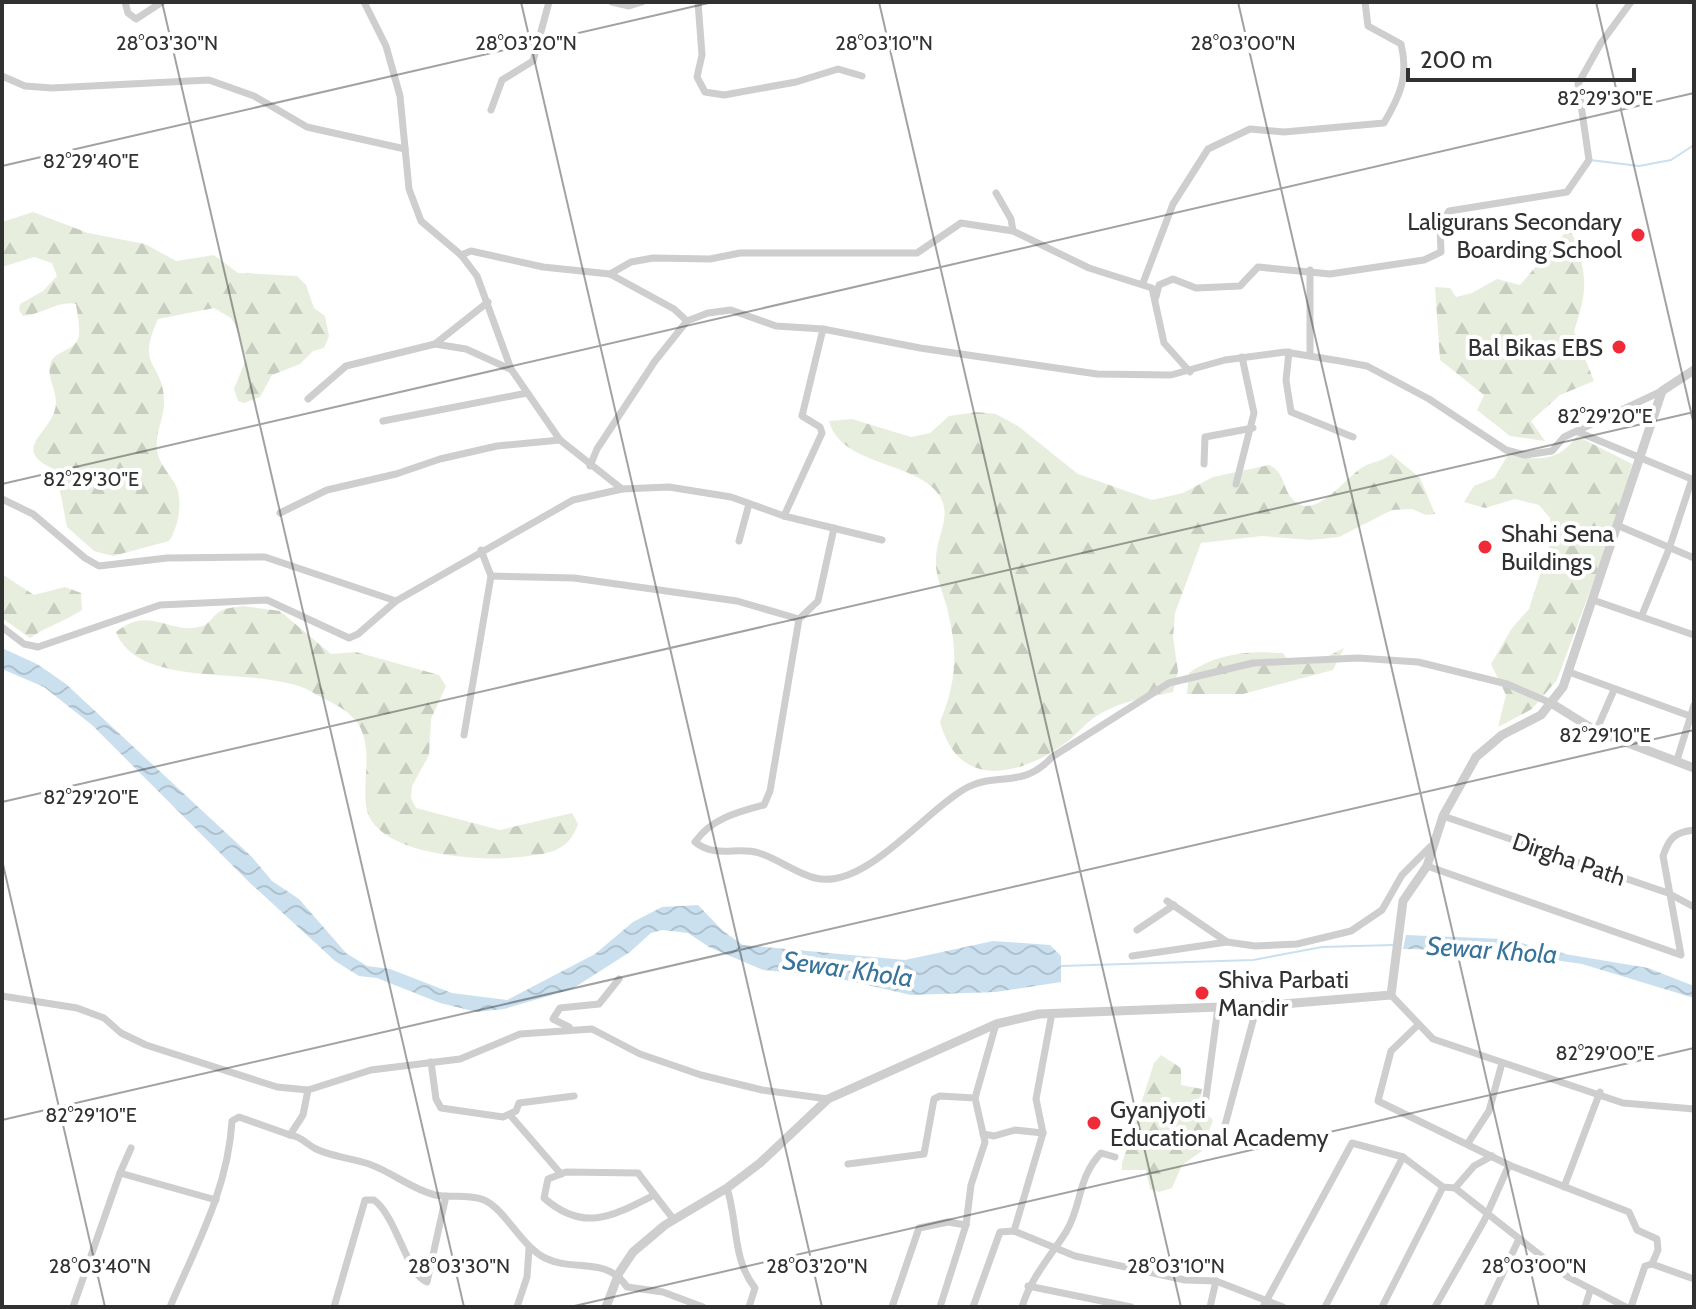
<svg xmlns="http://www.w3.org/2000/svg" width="1696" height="1309" font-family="Cabin,sans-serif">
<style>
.forest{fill:url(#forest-firs)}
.water{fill:url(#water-waves)}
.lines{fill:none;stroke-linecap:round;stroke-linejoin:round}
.stream{stroke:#cae0ef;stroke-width:2}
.minor{stroke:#cecece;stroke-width:7}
.tertiary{stroke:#cecece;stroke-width:9}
.ticks{fill:none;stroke:#313131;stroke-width:2;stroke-opacity:0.45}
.poi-dot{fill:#f12a37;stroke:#fff;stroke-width:3}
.labels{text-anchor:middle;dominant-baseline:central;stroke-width:8;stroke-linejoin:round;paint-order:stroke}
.poi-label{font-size:24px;fill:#313131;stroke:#fff;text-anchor:start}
.street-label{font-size:24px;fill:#313131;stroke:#fff}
.water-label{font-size:26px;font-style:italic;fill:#38739a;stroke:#fff}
.ticks-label{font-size:20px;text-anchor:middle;fill:#313131;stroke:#fff;stroke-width:8;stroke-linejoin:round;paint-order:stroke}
</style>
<defs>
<pattern id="forest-firs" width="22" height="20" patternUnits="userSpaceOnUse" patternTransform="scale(2)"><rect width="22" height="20" fill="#e7eede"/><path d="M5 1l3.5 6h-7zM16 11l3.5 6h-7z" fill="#c7cdbf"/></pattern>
<pattern id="water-waves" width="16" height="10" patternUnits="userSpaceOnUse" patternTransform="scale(2)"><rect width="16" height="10" fill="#cae0ef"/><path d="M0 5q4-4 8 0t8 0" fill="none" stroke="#aec1cd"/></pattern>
</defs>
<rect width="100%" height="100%" fill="#fff"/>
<!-- forest -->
<g class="forest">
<path d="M33,212l55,21 57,11 31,17 38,-6 24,18 59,3 9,9 8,23 11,8 4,20 -5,12 -11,3 -13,13 -28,11 -12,22 -16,6 -6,-2 -4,-12 12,-30 -8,-29 -7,-12 -17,-10 -56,11c-23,51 5,41 6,81 1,17 -9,32 -7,49 1,13 10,22 17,33 10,16 5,44 -5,59l-56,15 -19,-5 -27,-24 -11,-57c-51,-22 0,-37 0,-68 0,-12 -9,-26 -6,-37 2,-13 22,-14 27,-24 5,-8 0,-28 -1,-37 -17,-4 -35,11 -53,12l-4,-6 1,-6 23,-13 14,-15 -5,-13 -18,-6 -32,10v-45z"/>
<path d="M1570,227c16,45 20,57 4,104l20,50 -34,14 -29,26 14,20 -35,-5 -33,-26 7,-15 -44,-35 -5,-73 15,1 6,9 16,-4 25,-14 23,6z"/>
<path d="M977,412l19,2 22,12 60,48 74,26 31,-7 30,-16 56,-12c15,7 13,19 21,31 22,31 56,-20 73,-29 10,-6 17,-4 28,-13l29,24 15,36 -9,1 -14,-6 -20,1 -53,27 -29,3 -48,-4 -61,7 -26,70 -2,24 5,34 -5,21c-28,6 -59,10 -82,28 -8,6 -15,15 -23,21 -46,35 -109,51 -128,-19 17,-41 18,-70 7,-114 -4,-16 -12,-32 -11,-48 0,-26 20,-47 -1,-70 -27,-29 -95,-26 -106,-69l23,-2 59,18 19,-4 19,-17z"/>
<path d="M1577,436l55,28 -11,43 -64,173 -25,29 -34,18 8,-32 -15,-31 21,-36 17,-19 22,-69 -1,-22 -11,-13 -24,-6 -30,9 -21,-6 10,-16 20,-8 14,-23c31,5 49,8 69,-19z"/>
<path d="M2,574l32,21 31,-8 16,6 1,17c-16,11 -35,16 -52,28l-28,-20z"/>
<path d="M243,606l37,5 51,43 25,-2 83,23 7,11 -15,33 -2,36 -17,31 -1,12 5,10 84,22 72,-17 6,11c-9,28 -31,30 -58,33 -37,5 -149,-1 -154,-52 -3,-26 6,-54 -6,-78 -8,-17 -33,-26 -48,-35 -49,-29 -172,1 -196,-60 33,-27 53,2 83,-5 11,-2 12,-10 20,-15 6,-4 16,-5 24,-6z"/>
<path d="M1344,648l-11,22 -90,24h-56l2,-21c25,-19 65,-24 95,-19l6,10h23z"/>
<path d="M1161,1055l20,13v17l21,4 -3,18 14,13 -11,31 -20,14 -10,23 -13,4 -9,-3 -4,-19h-24v-7l32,-100z"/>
</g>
<!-- water -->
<g class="water">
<path d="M2,648l35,16 29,20 186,173 20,24 27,18 47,54 21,13 23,3 62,24 55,7 88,-46 38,-32 29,-15 36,-2 25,26 20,14 162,15 88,-19 57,4 11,11v26l-65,10 -85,3 -83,-19 -65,-6 -54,-23 -21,-14 -26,-3 -11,3 -21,19 -58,37 -68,20 -27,3 -37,-9 -63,-25 -18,-2 -24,-15 -86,-79 -157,-157 -48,-38 -42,-18z"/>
<path d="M1406,935l99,4 60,15 83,14 46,18v12l-112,-34 -92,-13 -87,-2z"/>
</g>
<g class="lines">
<!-- stream -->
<g class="stream">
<path d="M1590,160l49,6 32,-6 23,-15"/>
<path d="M1551,951l13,3"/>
<path d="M1061,966l192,-6 69,-13 71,-2"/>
</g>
<!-- minor -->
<g class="minor">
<path d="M125,2l3,11 8,6 26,-17"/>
<path d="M364,2l22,44 14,50 9,93 12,32 40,34 16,21 34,93 49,71 62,49"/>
<path d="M612,2l17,4 13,-4"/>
<path d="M698,2l4,53 -5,22 8,15 19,3 72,-13 42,-13 24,7"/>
<path d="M2,76l23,10 27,2 157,-8 45,16 53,31 98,22"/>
<path d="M491,110l11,-30 31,-19 16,-59"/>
<path d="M996,193l15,26 2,12"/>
<path d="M461,255l10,-4 72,16 67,7 64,35 13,12"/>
<path d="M1310,270v85"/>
<path d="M610,274l21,-12 22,-4 57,1 30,-6h177l44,-30 52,8 76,37 63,20 12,55 26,29"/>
<path d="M1143,283l30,-79 35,-55 42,-20 34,3 100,-9c16,-27 25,-47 17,-79l-33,-18 -3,-24"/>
<path d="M1156,297l3,-12 14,-6 23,9 44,-2 18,-19 72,7 94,-14 17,-8 -1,-27 9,-14 118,-19 22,-32 -11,-76 23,-41 30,-41"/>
<path d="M435,344l53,-42"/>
<path d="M1289,352l-3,28 5,32 62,25"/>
<path d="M308,399l38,-33 89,-22 31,5 44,20"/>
<path d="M383,421l144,-28"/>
<path d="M1578,432l116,48"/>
<path d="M1204,464l1,-27 48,-9"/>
<path d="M590,466l7,-17 58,-88 32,-40 21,-8 23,-3 45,16 47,3 97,19 177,26 74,1 54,-15 60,-8 55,9 27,5 62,33 77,51 19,5 27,-4 12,-14 98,-46"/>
<path d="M1236,484l18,-71 -12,-56"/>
<path d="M2,499l31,15 52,44 14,8 68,-8 98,-1 131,44"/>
<path d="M280,513l47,-23 69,-16 44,-15 57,-13 63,-6"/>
<path d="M784,516l38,-83 -2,-6 -18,-11 21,-87"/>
<path d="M1619,526l75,32"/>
<path d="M834,528l-16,73 -19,18 -29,172 -6,14c-26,7 -52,13 -69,37 21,17 42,4 64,11 19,6 37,20 56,25 50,13 111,-69 153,-91 30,-15 55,2 84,-30l117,-74 84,-20 105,-5 60,4 89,22 44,19"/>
<path d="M739,541l10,-37"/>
<path d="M491,576l83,2 163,23 62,18"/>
<path d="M1593,600l101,35"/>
<path d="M1642,615l27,-66 23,-70"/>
<path d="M2,627l22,17 14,3 122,-42 107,-5 82,38 9,-4 38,-33 177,-101 49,-11 47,-2 62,10 53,19 98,24"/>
<path d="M1569,672l121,44"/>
<path d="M1596,731l18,-41"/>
<path d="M464,735l27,-159 -10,-26"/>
<path d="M1677,760l17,-55"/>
<path d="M1443,816l225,77 26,14"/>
<path d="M1427,866l254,89 -18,-99c6,-18 12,-24 31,-26"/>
<path d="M1167,901l60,41 28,4 42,-2 54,-13 31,-21 20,-35 28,-28"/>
<path d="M1137,930l37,-25"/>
<path d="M1132,956l95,-14"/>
<path d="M1391,995l42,44 190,64 71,6"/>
<path d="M2,996l75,12 27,10 17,15 25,12 131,42 31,3 63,-20 89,-11 60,-25 72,-5 48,25 61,21 61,15 66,9"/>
<path d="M1418,1025l-27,26 -13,50 131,64 120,47 8,18 20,9 1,11 -6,14 42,15"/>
<path d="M569,1027l-16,-8 7,-11 39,-4 20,-25"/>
<path d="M431,1062l5,37 5,9 62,9 13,-6 3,-8 55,-7"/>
<path d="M975,1098l21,-74"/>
<path d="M1206,1098l12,-91"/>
<path d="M510,1115l51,59"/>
<path d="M1043,1133l-7,-34 16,-86"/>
<path d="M983,1134l11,2 21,-6 28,3 -29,98"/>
<path d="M290,1135c11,1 16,9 26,14 17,8 35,9 53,15 23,8 42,25 66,31 15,3 35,-1 49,5 21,9 37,46 61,58 28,14 62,-2 82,29l36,5 40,15"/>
<path d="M1221,1140l36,-134"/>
<path d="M1468,1143l21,-32 13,-48"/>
<path d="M848,1164l76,-10 10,-55 6,-3 35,2 10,44 -14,43 -5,40 -26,82"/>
<path d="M120,1173l11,-25"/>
<path d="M1564,1187l36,-95"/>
<path d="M727,1188c11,34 5,71 28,100l-6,19"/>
<path d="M1455,1188l19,-22 18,-10"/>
<path d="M654,1195c-41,21 -70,38 -110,3l4,-19 18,-7 72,1 36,47"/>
<path d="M1028,1286l103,21"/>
<path d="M73,1307l47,-134 96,27"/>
<path d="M170,1307c26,-61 58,-118 62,-186l7,-4 51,18 13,-20 5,-25"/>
<path d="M334,1307l31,-107h9c23,17 33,75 53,82l19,-86"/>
<path d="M517,1307l10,-30 2,-28"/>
<path d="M892,1307l27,-79 29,-6 18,3"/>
<path d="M973,1307l27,-75 14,-1 61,25 110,24 31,1 67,26"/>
<path d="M1022,1307c8,-28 28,-50 44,-75 16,-26 11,-54 35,-79l14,4"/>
<path d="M1210,1307l6,-26"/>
<path d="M1263,1307l89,-164 51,14 40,30 12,1 113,89 58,30"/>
<path d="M1325,1307l78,-150"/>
<path d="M1382,1307l61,-120"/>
<path d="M1435,1307l49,-86 25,-56"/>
<path d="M1487,1307l31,-66"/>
<path d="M1585,1307l5,-16"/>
<path d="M1631,1307l14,-41 7,-2"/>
</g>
<!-- tertiary -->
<g class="tertiary">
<path d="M1551,703l45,28 98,37"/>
<path d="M606,1307l13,-34 14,-21 32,-27 62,-37 33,-25 68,-64 168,-75 43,-10 232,-9 120,-10 12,-94 24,-35 16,-50 33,-59 26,-22 39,-20 22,-28 99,-296 32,-21"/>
</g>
</g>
<!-- ticks -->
<path class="ticks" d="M162,2l302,1305M521,2l301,1305M879,2l302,1305M1238,2l301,1305M1596,2l98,423M2,166l711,-164M2,484l1692,-391M2,802l1692,-390M2,860l103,447M2,1120l1692,-390M570,1307l1124,-259"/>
<!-- markers -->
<g class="poi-dot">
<circle cx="1638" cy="235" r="8"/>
<circle cx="1619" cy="347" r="8"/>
<circle cx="1485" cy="547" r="8"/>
<circle cx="1202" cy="993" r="8"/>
<circle cx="1094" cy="1123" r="8"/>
</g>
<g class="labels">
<!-- poi labels -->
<g class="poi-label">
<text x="1622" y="221" text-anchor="end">Laligurans Secondary<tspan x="1622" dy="28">Boarding School</tspan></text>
<text x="1603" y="347" text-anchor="end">Bal Bikas EBS</text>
<text x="1501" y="533">Shahi Sena<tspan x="1501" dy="28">Buildings</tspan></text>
<text x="1218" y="979">Shiva Parbati<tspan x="1218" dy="28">Mandir</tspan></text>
<text x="1110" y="1109">Gyanjyoti<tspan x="1110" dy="28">Educational Academy</tspan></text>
</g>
<!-- street labels -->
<g class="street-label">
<text transform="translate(1569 859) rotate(19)">Dirgha Path</text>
</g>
<!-- water labels -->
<g class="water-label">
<text transform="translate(1492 950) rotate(4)">Sewar Khola</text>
<text transform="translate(848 969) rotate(8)">Sewar Khola</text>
</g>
</g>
<g class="ticks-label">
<text x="167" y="50">28°03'30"N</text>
<text x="526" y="50">28°03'20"N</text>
<text x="884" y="50">28°03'10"N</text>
<text x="1243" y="50">28°03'00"N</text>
<text x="1605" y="105">82°29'30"E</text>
<text x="91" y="168">82°29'40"E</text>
<text x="1605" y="423">82°29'20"E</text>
<text x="91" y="486">82°29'30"E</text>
<text x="1605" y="742">82°29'10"E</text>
<text x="91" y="804">82°29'20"E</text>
<text x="1605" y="1060">82°29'00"E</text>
<text x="91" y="1122">82°29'10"E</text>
<text x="100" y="1273">28°03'40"N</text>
<text x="459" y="1273">28°03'30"N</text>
<text x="817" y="1273">28°03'20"N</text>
<text x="1176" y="1273">28°03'10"N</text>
<text x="1534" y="1273">28°03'00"N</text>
</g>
<!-- border -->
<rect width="1696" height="1309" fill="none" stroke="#313131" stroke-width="8"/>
<!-- scale -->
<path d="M1408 68v12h226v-12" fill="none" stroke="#313131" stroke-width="4"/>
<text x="1420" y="68" font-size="24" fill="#313131" stroke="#ffffff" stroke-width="6" paint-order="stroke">200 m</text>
</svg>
